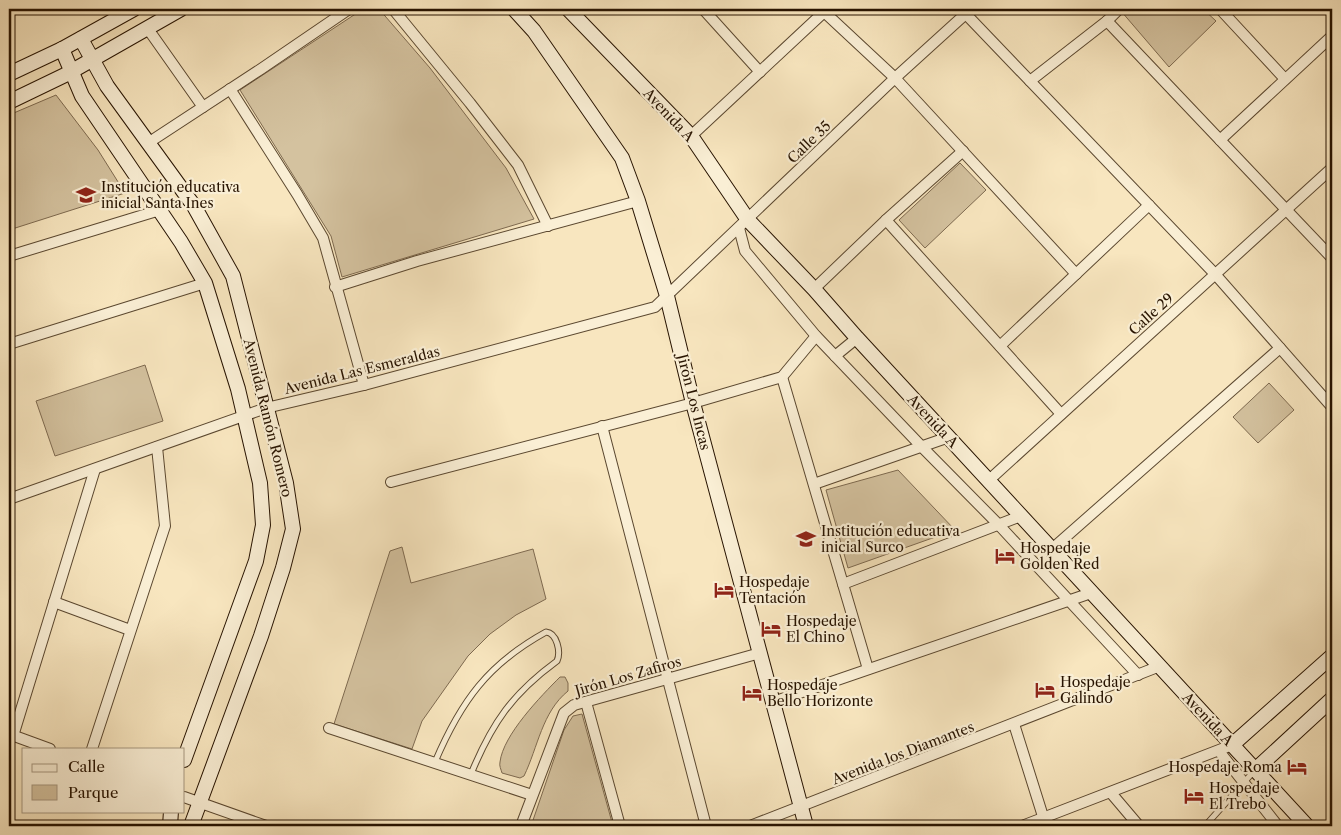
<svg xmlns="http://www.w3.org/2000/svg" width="1341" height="835" font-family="'Libre Caslon Text',serif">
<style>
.green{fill:#d4c29f;stroke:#7e6a50}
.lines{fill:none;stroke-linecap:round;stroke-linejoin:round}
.lane-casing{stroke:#5b4830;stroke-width:7}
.street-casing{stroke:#5b4830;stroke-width:12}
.secondary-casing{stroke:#271300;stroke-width:16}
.lane{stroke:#faefd5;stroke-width:5}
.street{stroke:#faefd5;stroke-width:10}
.secondary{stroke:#faefd5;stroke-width:14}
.labels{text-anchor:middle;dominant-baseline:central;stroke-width:4.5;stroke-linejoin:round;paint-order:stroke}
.street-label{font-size:14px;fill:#271300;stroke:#faefd5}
.poi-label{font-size:14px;fill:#271300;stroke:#faefd5;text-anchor:start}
</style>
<rect width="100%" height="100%" fill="#f8e6bf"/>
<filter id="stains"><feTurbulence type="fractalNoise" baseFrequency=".004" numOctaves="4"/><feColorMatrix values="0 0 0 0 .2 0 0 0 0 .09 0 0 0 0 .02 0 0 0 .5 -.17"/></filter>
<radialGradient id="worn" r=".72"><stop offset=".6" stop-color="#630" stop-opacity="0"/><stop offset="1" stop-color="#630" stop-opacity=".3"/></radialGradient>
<!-- green -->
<g class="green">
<path d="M363,9h16l51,59 76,100 28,51 -192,58 -11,-41 -91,-146z"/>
<path d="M1124,9h79l13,12 -47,46 -48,-56z"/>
<path d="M56,95l42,55 27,43 -116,37v-115z"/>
<path d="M960,163l26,27 -61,58 -26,-28z"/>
<path d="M145,365l18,56 -108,35 -19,-55z"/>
<path d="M1269,383l25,27 -36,33 -25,-26z"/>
<path d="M898,470l57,60 -107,38 -22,-78z"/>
<path d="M402,547l9,36 122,-34 13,50 -30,16 -26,19 -22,22 -46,65 -10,28 -78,-25 56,-173z"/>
<path d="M560,677h5l3,6v8c-26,21 -30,56 -44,85l-4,2 -18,-5c-1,-4 -3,-7 -2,-11 3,-27 41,-66 60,-85z"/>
<path d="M582,714l31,112h-82l33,-96 9,-14z"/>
</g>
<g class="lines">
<defs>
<g id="lane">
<path d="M435,762c26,-61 53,-98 111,-130 11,1 15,20 11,29 -45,33 -65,62 -86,113"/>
<path d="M1205,826l50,-56"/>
</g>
<g id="street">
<path d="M393,9l77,94 48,62 30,61"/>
<path d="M703,9l57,63"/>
<path d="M821,9l74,69 181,196"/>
<path d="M961,9l254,265 117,133"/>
<path d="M1220,9l65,70"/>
<path d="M1107,21l225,237"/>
<path d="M148,29l55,78"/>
<path d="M1030,81l77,-60 12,-12"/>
<path d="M230,89l67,105 26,44 41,147"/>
<path d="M691,136l133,-124"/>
<path d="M1220,140l112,-104"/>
<path d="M148,143l113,-74 88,-60"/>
<path d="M886,220l175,194"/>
<path d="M739,228l6,23 71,85 106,111 76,77 140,151"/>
<path d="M9,256l151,-46"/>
<path d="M335,287l82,-26 221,-60"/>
<path d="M814,289l72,-69 77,-69"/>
<path d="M9,344l196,-61"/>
<path d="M1000,346l149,-141"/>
<path d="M835,356l22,-18"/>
<path d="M782,377l86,292"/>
<path d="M602,426l104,400"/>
<path d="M988,481l344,-313"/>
<path d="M391,482l302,-79 89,-26 34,-41"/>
<path d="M814,484l135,-47"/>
<path d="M9,499l257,-91 98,-23 291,-78 240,-229 76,-69"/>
<path d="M1052,549l228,-201"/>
<path d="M843,584l178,-68"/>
<path d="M54,602l76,28"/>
<path d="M586,702l34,124"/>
<path d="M773,702l318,-109"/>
<path d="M1014,724l32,102"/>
<path d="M329,728l203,67"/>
<path d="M9,734l41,15"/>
<path d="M9,737l4,-1 82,-267"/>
<path d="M92,749l73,-223 -8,-79"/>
<path d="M1219,751l59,75"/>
<path d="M1111,793l28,33"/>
<path d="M184,797l82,29"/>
<path d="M521,826l43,-113 10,-8 186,-52"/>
<path d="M750,826l410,-160"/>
<path d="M1022,826l210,-81"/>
</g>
<g id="secondary">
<path d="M514,9l20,22 88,127 16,43 29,95 26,107 113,423"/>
<path d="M568,9l123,127 57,84 66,69 43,49 450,488"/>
<path d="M81,39l26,47 87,120 39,70 53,207 7,46 -10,39 -22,68 -70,190"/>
<path d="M62,49l20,47 99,146 24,41 33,106 22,94 3,42 -7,36 -72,199"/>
<path d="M9,74l53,-25 72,-40"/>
<path d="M9,102l56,-27 116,-66"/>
<path d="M1232,745l100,-89"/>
<path d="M1255,770l77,-71"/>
<path d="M170,826l1,-15"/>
</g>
</defs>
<!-- lane casing -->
<use href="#lane" class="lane-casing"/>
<!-- street casing -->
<use href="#street" class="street-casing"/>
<!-- secondary casing -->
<use href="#secondary" class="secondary-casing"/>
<!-- lane -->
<use href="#lane" class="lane"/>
<!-- street -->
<use href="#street" class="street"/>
<!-- secondary -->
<use href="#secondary" class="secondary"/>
</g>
<!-- icons -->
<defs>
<symbol id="school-bare" viewBox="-9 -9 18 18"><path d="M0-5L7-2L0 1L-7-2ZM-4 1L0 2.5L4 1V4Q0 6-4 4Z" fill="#8f2418" stroke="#faefd5" stroke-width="2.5" paint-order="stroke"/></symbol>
<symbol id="hotel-bare" viewBox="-9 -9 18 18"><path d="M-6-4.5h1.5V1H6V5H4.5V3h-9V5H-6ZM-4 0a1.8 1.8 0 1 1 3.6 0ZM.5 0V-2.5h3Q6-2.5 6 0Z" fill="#8f2418" stroke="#faefd5" stroke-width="2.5" paint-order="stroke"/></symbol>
</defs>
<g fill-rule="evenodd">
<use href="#school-bare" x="72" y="181" width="28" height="28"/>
<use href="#school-bare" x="792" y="525" width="28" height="28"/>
<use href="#hotel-bare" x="991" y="542" width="28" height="28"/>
<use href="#hotel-bare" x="710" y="576" width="28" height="28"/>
<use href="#hotel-bare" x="757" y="615" width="28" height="28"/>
<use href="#hotel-bare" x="1031" y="676" width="28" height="28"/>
<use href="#hotel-bare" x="738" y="679" width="28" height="28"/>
<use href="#hotel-bare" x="1283" y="753" width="28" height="28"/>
<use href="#hotel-bare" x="1180" y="782" width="28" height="28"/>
</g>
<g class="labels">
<!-- street labels -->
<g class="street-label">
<text transform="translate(669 115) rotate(47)">Avenida A</text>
<text transform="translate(809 142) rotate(-44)">Calle 35</text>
<text transform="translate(1151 314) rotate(-42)">Calle 29</text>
<text transform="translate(362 370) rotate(-14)">Avenida Las Esmeraldas</text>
<text transform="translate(694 402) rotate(76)">Jirón Los Incas</text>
<text transform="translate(268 418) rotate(76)">Avenida Ramón Romero</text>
<text transform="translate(933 421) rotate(47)">Avenida A</text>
<text transform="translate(628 676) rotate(-16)">Jirón Los Zafiros</text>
<text transform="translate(1208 719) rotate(47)">Avenida A</text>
<text transform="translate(903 753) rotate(-21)">Avenida los Diamantes</text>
</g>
<!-- poi labels -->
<g class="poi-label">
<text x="101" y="187">Institución educativa<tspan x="101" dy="16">inicial Santa Ines</tspan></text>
<text x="821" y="531">Institución educativa<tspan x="821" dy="16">inicial Surco</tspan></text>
<text x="1020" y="548">Hospedaje<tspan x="1020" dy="16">Golden Red</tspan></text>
<text x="739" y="582">Hospedaje<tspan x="739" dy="16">Tentación</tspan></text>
<text x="786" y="621">Hospedaje<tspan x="786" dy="16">El Chino</tspan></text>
<text x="1060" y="682">Hospedaje<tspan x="1060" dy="16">Galindo</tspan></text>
<text x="767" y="685">Hospedaje<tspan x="767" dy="16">Bello Horizonte</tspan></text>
<text x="1282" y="767" text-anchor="end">Hospedaje Roma</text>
<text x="1209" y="788">Hospedaje<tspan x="1209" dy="16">El Trebo</tspan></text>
</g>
</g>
<!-- margin -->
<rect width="1341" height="835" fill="none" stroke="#f8e6bf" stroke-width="30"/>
<rect x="10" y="10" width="1321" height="815" fill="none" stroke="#271300" stroke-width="2.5"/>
<rect x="15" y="15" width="1311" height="805" fill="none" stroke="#271300"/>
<!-- legend -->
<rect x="22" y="748" width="162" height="65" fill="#faefd5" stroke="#a69780"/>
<rect x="32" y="764" width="25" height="8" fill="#faefd5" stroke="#a69780"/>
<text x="68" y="772" font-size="15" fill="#271300">Calle</text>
<rect x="32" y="785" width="25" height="15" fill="#d4c29f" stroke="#a69780"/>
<text x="68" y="798" font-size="15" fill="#271300">Parque</text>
<rect width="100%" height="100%" filter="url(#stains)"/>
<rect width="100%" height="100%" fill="url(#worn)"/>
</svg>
